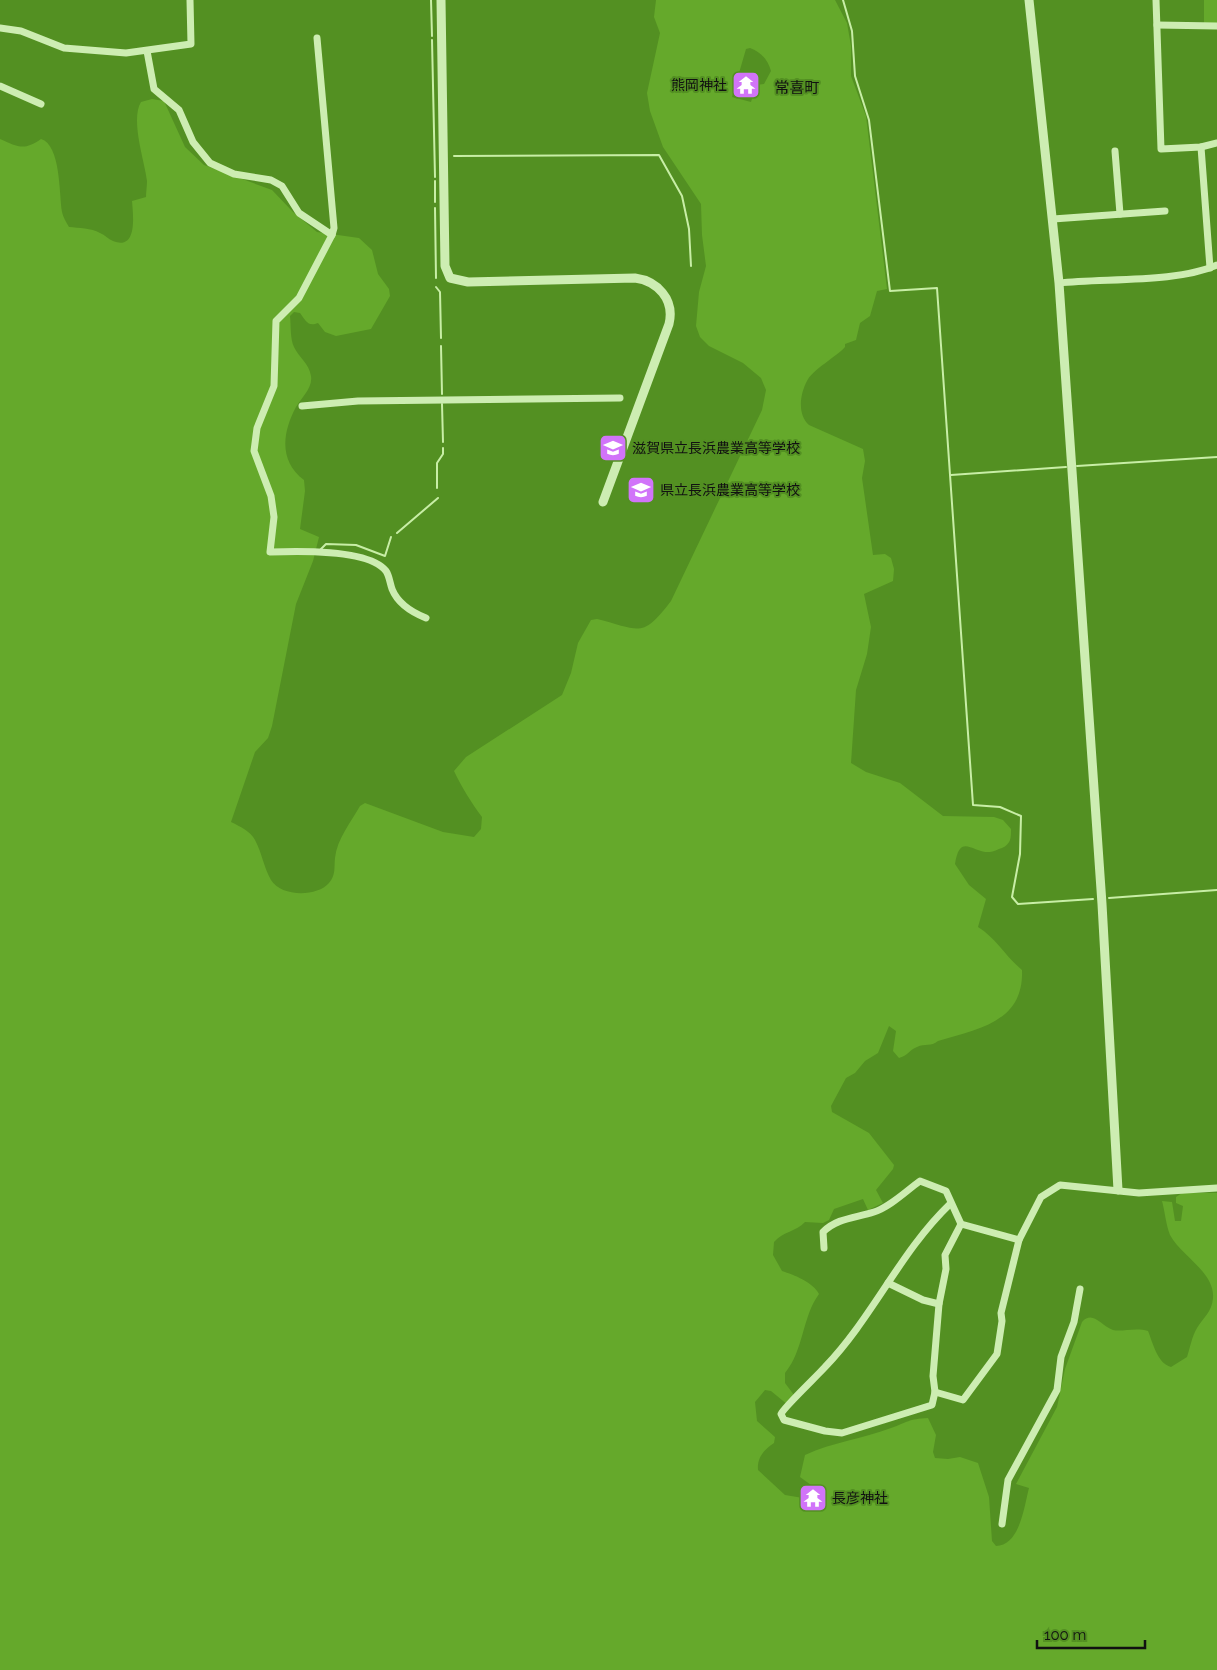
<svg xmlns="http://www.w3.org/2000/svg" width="1217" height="1670" font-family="Raleway,'Noto Sans JP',sans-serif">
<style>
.green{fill:#65a92b;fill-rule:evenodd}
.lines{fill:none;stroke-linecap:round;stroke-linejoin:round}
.stream{stroke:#c8eea6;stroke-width:2}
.minor{stroke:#cdedb2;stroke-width:7}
.tertiary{stroke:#cdedb2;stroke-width:9}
.labels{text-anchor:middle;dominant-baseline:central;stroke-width:4;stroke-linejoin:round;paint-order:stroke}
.poi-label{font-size:14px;fill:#111;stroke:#539022;text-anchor:start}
.neighbourhood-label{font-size:15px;fill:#111;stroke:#539022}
</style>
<rect width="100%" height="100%" fill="#539022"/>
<!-- green -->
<g class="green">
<path d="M656,0h179l12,23 4,23v30l15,40 21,173 -10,2 -7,25 -10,7 -4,17 -11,4v3c-9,10 -33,23 -38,34 -7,13 -10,33 2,44l54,24 2,12 -3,17 11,77 12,-1 6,4 3,11 -1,12 -29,13 7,33 -4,27 -11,36 -5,73 15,9 34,11 43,33 51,1 9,3 8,9c0,9 0,15 -9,19 -4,1 -9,4 -12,4 -18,1 -30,-20 -35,12l14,21 17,14 -8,28c18,11 28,30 44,43 2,52 -44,59 -84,71 -7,6 -13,2 -21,6 -8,3 -8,8 -18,11l-6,-7 3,-20 -7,-5 -11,27 -13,8 -10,12 -9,5 -15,28 1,6 37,21 25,32 -1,4 -17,21 7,13 -15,7 -5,-11 -29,10 -5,11 -6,3 -18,-1c-9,10 -22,9 -31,20l-1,13 9,16c12,4 31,11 37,23 -17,23 -15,56 -34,79v10l9,12 -6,10 -17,-14 -6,-1 -10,12 2,19 18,16 -1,6c-10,7 -17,14 -16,27l27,25 18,3 12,9 5,-4 2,-10 -22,-16 5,-22c28,-13 57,-16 86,-27 17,-6 17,-9 37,-10l8,17 -3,17 2,6 13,1 12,-2 18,6 11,34 3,44 4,5c24,-1 28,-39 33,-58l-13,-4 41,-77 8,-38 17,-47c11,-12 19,4 31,8 9,2 23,-3 35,1 5,12 9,32 23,36l16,-10c3,-9 5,-21 10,-29 6,-10 15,-16 16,-30 2,-26 -32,-42 -43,-63 -4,-10 -5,-23 -8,-34l10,1 3,19h6l2,-15 -7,-3v-6l6,-4h35v477h-1217v-1531c18,8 24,12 41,0 20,6 18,55 21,73 1,5 4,10 7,15 10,1 22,1 31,6 5,2 8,6 13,8 25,10 20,-27 19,-40l14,-4c0,-5 1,-11 1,-16 -2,-19 -17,-61 -6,-79l11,-3 12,2 21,46 19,18 68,25 21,22 24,20 42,6 13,12 6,24 11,15 1,7 -19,33 -35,7 -11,-4 -7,-9c-10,4 -12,-2 -18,-10l-6,-1 -4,4c1,9 0,23 4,31 5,11 15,16 17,29 2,12 -10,22 -15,31 -14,26 -17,54 8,73l1,11 -5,38 19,8 -6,24 -17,43 -24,122 -4,12 -13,14 -24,70c10,5 19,9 24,18 7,13 9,28 16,40 10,17 46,17 58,3 7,-8 5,-16 6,-25 2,-19 16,-36 25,-52l5,-3 78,29 31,5 7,-8 1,-12c-11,-15 -20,-29 -28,-46l12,-14 96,-62 9,-22 7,-30 13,-23 6,-1c44,11 45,20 74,-18l91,-191 4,-20 -5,-12 -18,-15 -34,-17 -9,-9 -4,-11 3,-34 7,-26 -4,-31 -1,-31 -38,-57 -13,-36 -3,-18 13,-60 -6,-16zM750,48c11,4 18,12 21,23l-7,13 -8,1 -5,17 -19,-5 14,-48z"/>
<rect x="1204" y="0" width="13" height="23"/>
</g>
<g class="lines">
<!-- stream -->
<g class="stream">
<path d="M431,0l1,36"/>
<path d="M843,0l9,31 3,45 14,44 21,171 47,-3 36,517 27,2 21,9 -1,38 -8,43 6,7 75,-5"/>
<path d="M432,40l3,137"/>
<path d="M454,156l205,-1 23,41 7,33 2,37"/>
<path d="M435,181v21"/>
<path d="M435,208l1,70"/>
<path d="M436,287l4,5 1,46"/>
<path d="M441,346l1,48"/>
<path d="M442,404l1,38"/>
<path d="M1077,466l140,-9"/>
<path d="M951,475l115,-8"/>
<path d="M437,488v-25l6,-9v-6"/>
<path d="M397,533l41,-35"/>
<path d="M320,550l6,-6 30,1 29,11 6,-19"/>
<path d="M1109,898l108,-8"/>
</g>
<!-- minor -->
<g class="minor">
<path d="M1156,0l5,149 40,-2 16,-4"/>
<path d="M1157,25l60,1"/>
<path d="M0,28l21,3 43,17 62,5 65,-9 -1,-44"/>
<path d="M317,38l17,190 -2,7 -33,63 -23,23 -2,65 -17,42 -3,23 17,45 3,21 -4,35c26,-1 99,-3 116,19 3,4 4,12 6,18 6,15 19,23 34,29"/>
<path d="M147,51l7,38 25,21 14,32 17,21 24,11 37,6 11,6 17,27 33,22"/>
<path d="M0,86l41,18"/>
<path d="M1201,147l9,121"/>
<path d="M1115,151l5,63"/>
<path d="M1053,219l112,-8"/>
<path d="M1059,283c45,-5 119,0 158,-18"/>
<path d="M302,406l56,-5 262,-3"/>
<path d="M950,1204c-50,48 -77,113 -125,163 -7,8 -42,41 -44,47l3,6 41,11 17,2 90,-28 3,-13 -2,-16 6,-72 7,-35 -1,-14 16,-31"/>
<path d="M824,1248l-1,-16c14,-14 32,-14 51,-20 16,-5 32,-21 46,-31l26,10 15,33 58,16"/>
<path d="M888,1283l35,17 16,4"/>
<path d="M935,1392l28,8 34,-46 5,-33 -1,-8 18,-73 22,-43 19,-12 79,8 78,-5"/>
<path d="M1002,1524l6,-44 49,-90 4,-33 13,-35 6,-33"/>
</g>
<!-- tertiary -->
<g class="tertiary">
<path d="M441,0l4,266 5,12 18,4 167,-4c22,3 40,21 34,46l-66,178"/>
<path d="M1029,0l30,283 43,621 16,286"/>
</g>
</g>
<!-- icons -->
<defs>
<symbol id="temple-square" viewBox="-11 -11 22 22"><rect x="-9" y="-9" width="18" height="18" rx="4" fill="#d174f9" stroke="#539022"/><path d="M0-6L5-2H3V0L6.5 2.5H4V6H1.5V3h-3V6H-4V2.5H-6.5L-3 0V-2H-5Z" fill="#fff"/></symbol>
<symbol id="school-square" viewBox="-11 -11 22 22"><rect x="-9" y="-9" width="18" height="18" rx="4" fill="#d174f9" stroke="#539022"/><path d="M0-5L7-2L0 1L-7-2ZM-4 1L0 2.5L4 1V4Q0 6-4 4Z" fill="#fff"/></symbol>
</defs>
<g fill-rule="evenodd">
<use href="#temple-square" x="730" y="69" width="32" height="32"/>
<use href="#school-square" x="597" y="432" width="32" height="32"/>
<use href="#school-square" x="625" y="474" width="32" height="32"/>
<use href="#temple-square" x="797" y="1482" width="32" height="32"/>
</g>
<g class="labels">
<!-- poi labels -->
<g class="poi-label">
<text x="727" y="85" text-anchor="end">熊岡神社</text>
<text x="632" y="448">滋賀県立長浜農業高等学校</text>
<text x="660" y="490">県立長浜農業高等学校</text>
<text x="832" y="1498">長彦神社</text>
</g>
<!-- neighbourhood labels -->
<g class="neighbourhood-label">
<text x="797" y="88">常喜町</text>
</g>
</g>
<!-- scale -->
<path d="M1037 1640v8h108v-8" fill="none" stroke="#111111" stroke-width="2.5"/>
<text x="1044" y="1640" font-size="15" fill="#111111" stroke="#539022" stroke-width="4" paint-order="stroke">100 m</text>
</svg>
